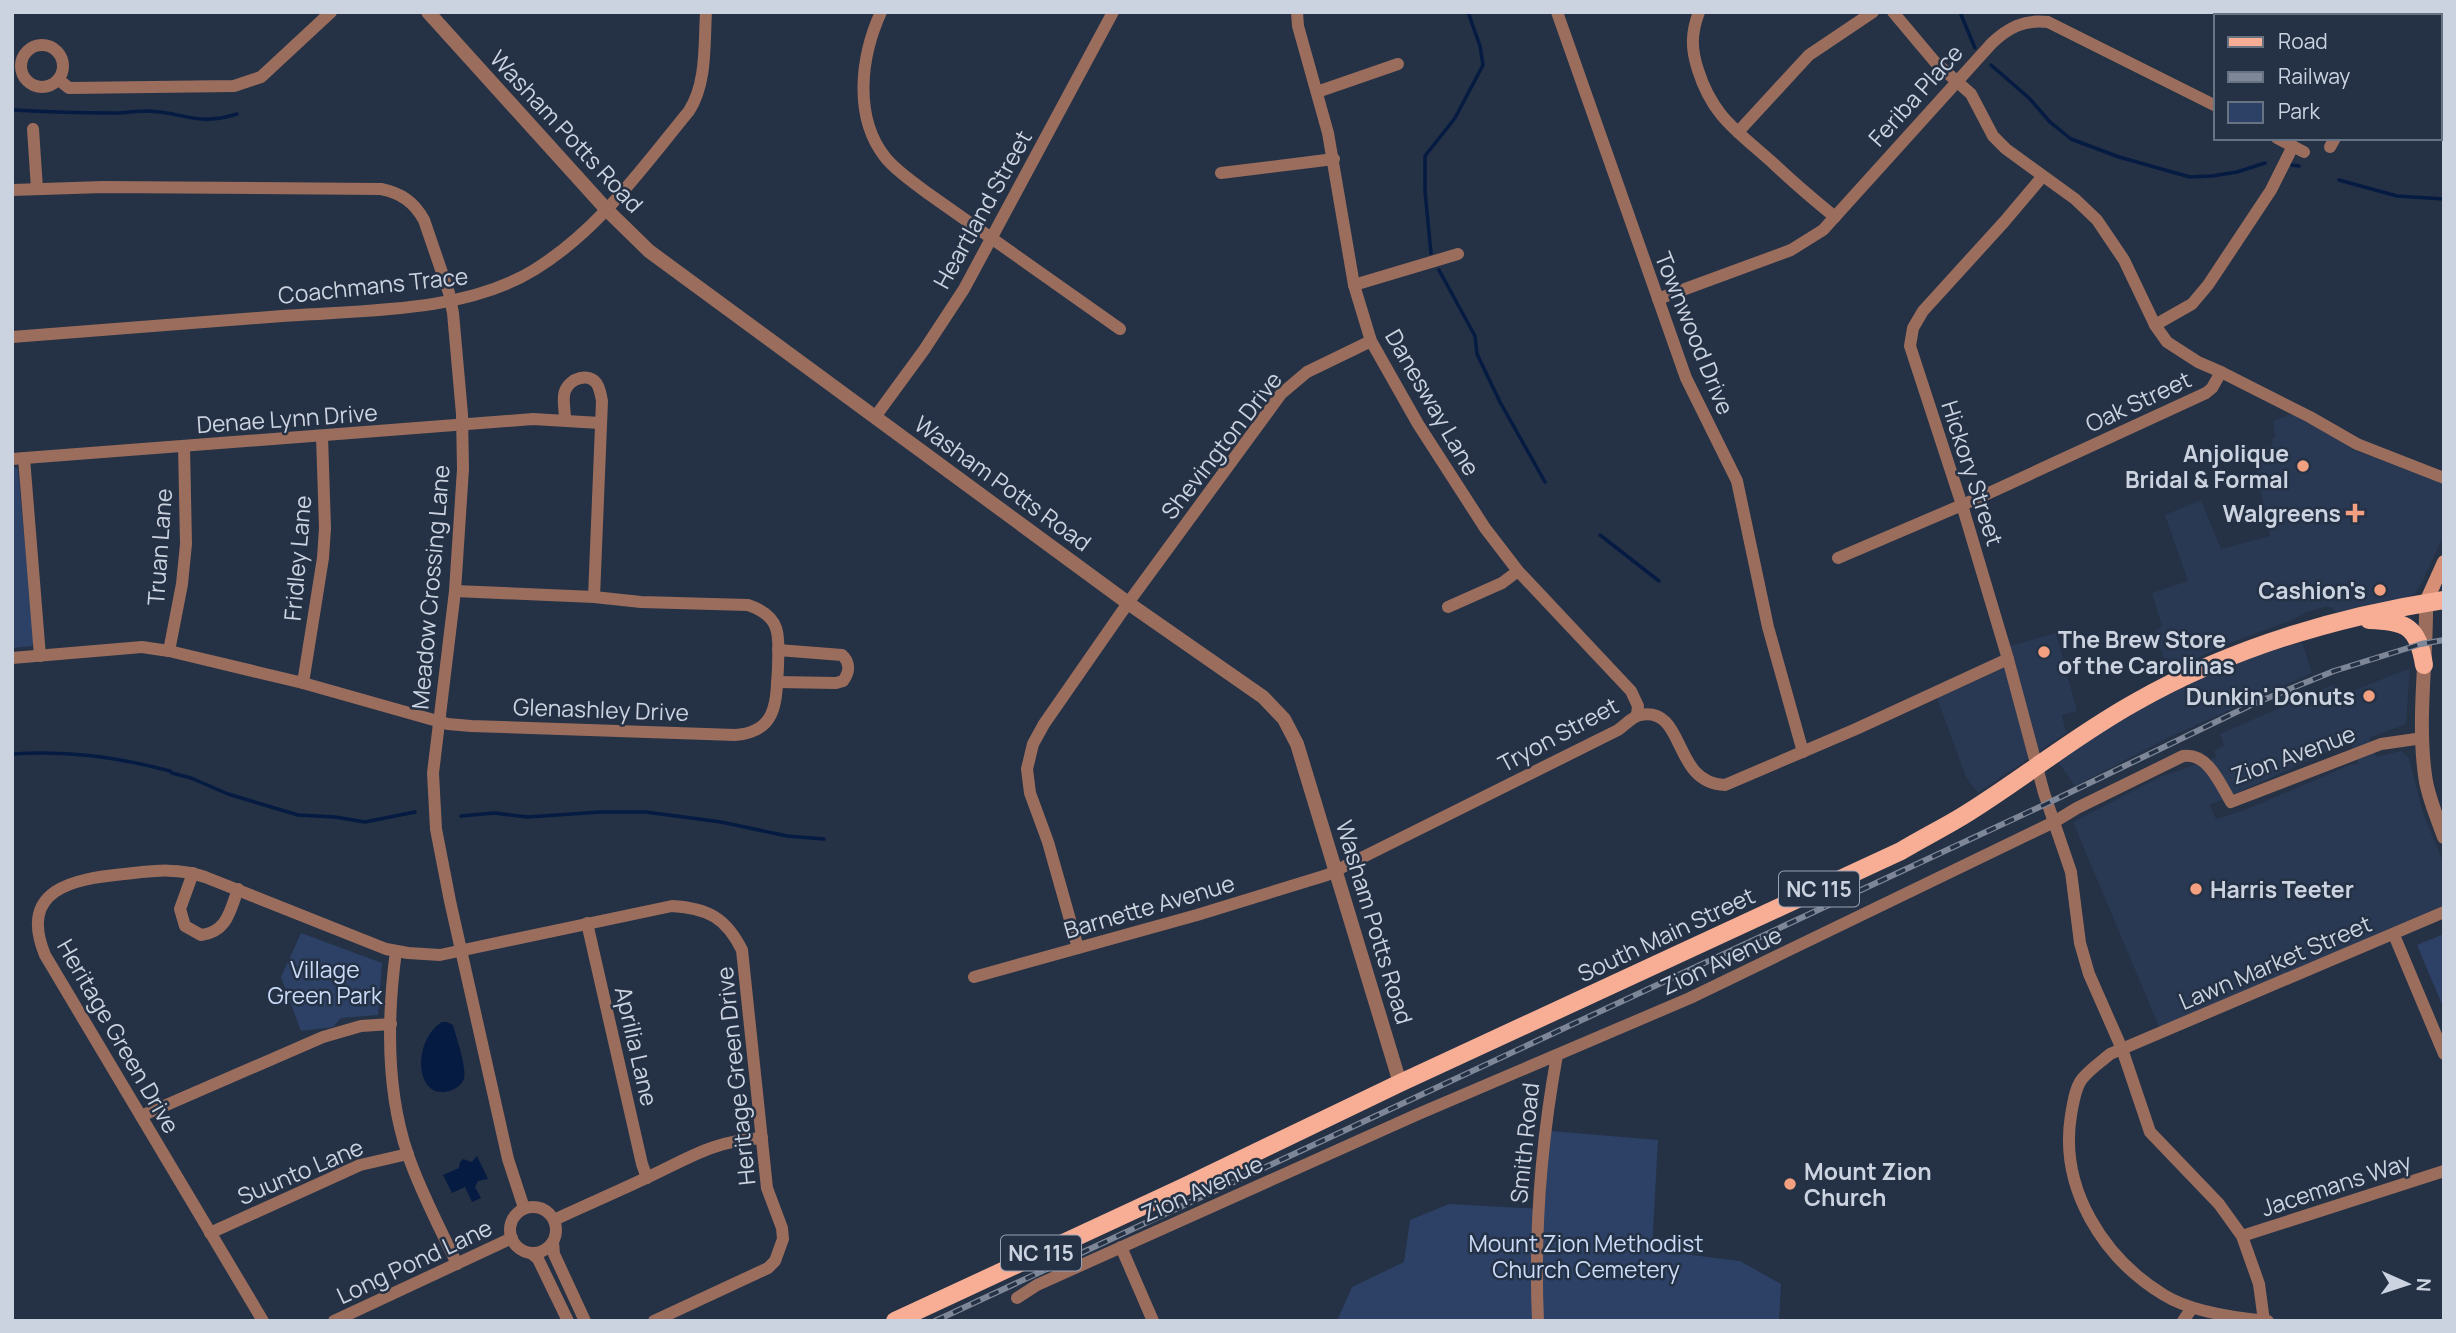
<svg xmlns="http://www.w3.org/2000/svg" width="2456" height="1333" font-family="Manrope,sans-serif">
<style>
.built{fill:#293953;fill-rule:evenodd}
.green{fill:#2c4165}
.water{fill:#061b42}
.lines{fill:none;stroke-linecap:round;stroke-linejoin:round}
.stream{stroke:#061b42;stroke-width:3.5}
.minor{stroke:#9a6d5d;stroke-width:12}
.tertiary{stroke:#9a6d5d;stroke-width:14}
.secondary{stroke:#d68f75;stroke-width:14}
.primary{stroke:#f8ae94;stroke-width:18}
.rail-casing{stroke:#7e8798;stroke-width:6}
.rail{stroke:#253145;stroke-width:3.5;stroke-dasharray:10;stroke-linecap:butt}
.poi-dot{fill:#f3a081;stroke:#253145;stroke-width:2.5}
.labels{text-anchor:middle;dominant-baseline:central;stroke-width:5;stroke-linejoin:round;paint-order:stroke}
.shield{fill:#253145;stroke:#99a2b2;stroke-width:2}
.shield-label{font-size:21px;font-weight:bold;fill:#cbd3e0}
.street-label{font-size:23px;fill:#cbd3e0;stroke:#253145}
.poi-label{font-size:23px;font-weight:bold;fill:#cbd3e0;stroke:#253145;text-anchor:end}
.park-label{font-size:23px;fill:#cadbf8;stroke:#253145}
</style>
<rect width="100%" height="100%" fill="#253145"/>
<!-- built -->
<g class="built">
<path d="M2294,413l60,37 90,34v51l-22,47 -7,12 -20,8 -58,10 -9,-6 -22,6 -14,8 -70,26 -53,26 -15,-40 8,-6 -10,-33 36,-12 -23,-66 36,-15 20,49 49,-13 -17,-81 13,-4v-4l7,-2 -1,-6 3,-1 -2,-17z"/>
<path d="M2056,633l21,78 -15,4 4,18 -88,60 -12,-16 -29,-79 65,-29 14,-3 -6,-20z"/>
<path d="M2302,642l10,31 -140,63 -97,50 -19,-27 98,-62 77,-34z"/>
<path d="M2410,668l-4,56 -37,14 7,19 25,-6 8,7 14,55 21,51v41l-284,124 -87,-207 87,-45 57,-20 -3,-6 10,-6 -4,-11 114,-50 6,12zM2350,742l9,22 -9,1 -105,45 -29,9 -6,-14z"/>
</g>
<!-- green -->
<g class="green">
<path d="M12,465l6,4 16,173 -2,4 -20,2z"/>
<path d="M301,933l81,30 -4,52 -37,3 -8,9 -32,4 -20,-54z"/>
<path d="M2444,934v75l-27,-64z"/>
<path d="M1550,1131l108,9 -6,110 88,11 41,23 -2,37h-442l15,-34 52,-25 6,-42 39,-16 93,5z"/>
</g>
<!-- water -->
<g class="water">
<path d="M442,1022h5l6,3c3,12 14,42 11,54 -2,5 -7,9 -12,11 -37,14 -41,-49 -10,-68z"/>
<path d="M477,1156l11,23 -10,2 -3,6 6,11 -9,4 -7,-15 -13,6 -9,-18 16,-7 1,-6 3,-3 9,3z"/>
</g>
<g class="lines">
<!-- stream -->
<g class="stream">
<path d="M1960,12l15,36"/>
<path d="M1991,65l38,33 21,24 21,17 48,18 71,20 22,-1 25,-4 28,-9"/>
<path d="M12,110c35,2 68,3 103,3 10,0 21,-2 32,-2 38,1 48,16 90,3"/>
<path d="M2292,165l7,1"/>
<path d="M2339,180l58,16 47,3"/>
<path d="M1431,253l-6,-62v-35l30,-38 28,-53 -3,-19 -12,-34"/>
<path d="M1439,270l36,66 2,18 23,48 45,80"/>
<path d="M1600,535l59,46"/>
<path d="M12,754c56,-4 104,3 158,17l2,2 19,5 37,16 70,21 37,2 30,5 50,-10"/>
<path d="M461,816l33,-3 34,4 72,-5h46l75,10 66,14 37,3"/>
</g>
<!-- minor -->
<g class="minor">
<path d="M881,12c-20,44 -28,104 4,145 11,14 27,24 41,35l194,137"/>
<path d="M1297,12l1,14 30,107 26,152 17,56 47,83 67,104 33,43 113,120 7,15 -1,9"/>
<path d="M1557,12l129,366 51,103 31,146 35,125"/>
<path d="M1699,12c-8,21 -8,37 -1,58 15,48 41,62 76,94 20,19 40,36 61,53"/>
<path d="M1893,12l42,50 36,32 22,42 13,13 69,50 22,21 27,40 31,65 12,17 31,20 23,10"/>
<path d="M2382,12l7,4"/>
<path d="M2414,16l2,-4"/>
<path d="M2440,43l4,2"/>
<circle cx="42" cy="66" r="21"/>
<path d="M59,80l10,8 165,-2 27,-9 70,-65"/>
<path d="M1317,92l81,-28"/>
<path d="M33,129l4,60"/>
<path d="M1738,132l71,-77 64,-43"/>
<path d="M2277,138l27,14"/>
<path d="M2330,147l5,-9"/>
<path d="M1221,173l113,-14"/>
<path d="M2042,177l-38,45 -81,89 -10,17 -3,18 52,159 46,154 36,134 27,79 9,71 9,31 33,75 28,83 69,72 23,32 17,48 5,37"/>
<path d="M12,190l91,-3 278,2c20,4 33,13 43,31l25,73 4,20 9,101 1,55 -8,122 -22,182 3,56 14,72 58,258 16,49"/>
<path d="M1354,285l104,-31"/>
<path d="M1658,299l133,-49 32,-20 169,-187c16,-15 32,-24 56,-21l168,84"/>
<path d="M2155,325l37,-21 16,-19 63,-95 22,-44"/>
<path d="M12,337c90,-7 180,-14 270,-21 81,-6 182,-3 252,-46 65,-40 108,-102 155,-159 18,-28 15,-66 17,-99"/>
<path d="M875,417l49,-67 40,-61 149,-277"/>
<path d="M565,419c0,-9 -3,-20 0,-28 5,-13 24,-19 32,-7 3,5 4,11 5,17l-8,196"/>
<path d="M24,458l16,198"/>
<path d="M12,459l521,-40 67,4"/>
<path d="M1838,558l138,-59 230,-106 6,-5 9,-16 89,45 47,27 87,34"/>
<path d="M1448,607l54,-24 16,-12"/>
<path d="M169,651l13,-67 4,-40 -2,-98"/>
<path d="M12,658l130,-11 27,4 134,32 145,41 23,2 264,9c43,-3 41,-34 43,-68 0,-12 2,-27 -2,-39 -4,-12 -16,-19 -28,-23l-107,-3 -47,-5 -139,-6"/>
<path d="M777,682l59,1 7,-2c7,-9 7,-19 -1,-26l-64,-5"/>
<path d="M303,683l20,-125 2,-30 -3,-92"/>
<path d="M193,873l-13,36 5,17 16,9c26,-3 29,-24 37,-46"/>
<path d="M587,923l55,241 5,14"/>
<path d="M2394,935l50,119"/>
<path d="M1078,948l-30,-106 -18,-49 -3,-24 6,-25 11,-20 84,-121 153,-209 26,-22 64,-31"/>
<path d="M396,951c-9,67 -10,140 12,204 13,38 32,73 49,109"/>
<path d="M974,977l223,-62 130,-40 291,-145c6,-4 15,-14 22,-15 47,-9 31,68 85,70l131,-56 152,-70"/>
<path d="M141,1116l182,-79 38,-11 30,-2"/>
<circle cx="533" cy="1230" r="23"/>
<path d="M554,1220c30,-14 60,-27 90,-41 44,-20 67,-38 118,-41"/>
<path d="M210,1233l150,-68 48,-11"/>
<path d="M2242,1236l202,-65"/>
<path d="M553,1242l1,12 31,67"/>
<path d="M1121,1247l32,74"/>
<path d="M531,1253l7,6 30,62"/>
<path d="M1017,1298l20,-13 379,-170 274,-117 364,-176 23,-14 106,-52c25,-4 37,28 48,46l150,-58 42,-6"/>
<path d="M263,1321l-218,-366c-27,-66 28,-76 79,-81 28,-3 53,-7 81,3l181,72 22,4 32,2 232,-49c36,2 54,12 70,44l25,238 15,40 1,11 -8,22 -7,7 -114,53"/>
<path d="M334,1321l178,-83"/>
<path d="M1538,1321c-4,-89 3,-178 19,-266"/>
<path d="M2183,1321l9,-13"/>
<path d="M2268,1321c-32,-3 -77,-9 -104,-26 -61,-37 -105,-107 -93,-180 2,-11 4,-27 11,-36 8,-10 19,-17 28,-25l334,-142"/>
</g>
<!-- tertiary -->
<g class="tertiary">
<path d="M428,12l179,198 42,41 479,352 135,94 21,22 13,25 103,339"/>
<path d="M2426,602c1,57 -9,116 -1,173 2,20 12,42 19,62"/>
</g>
<!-- secondary -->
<path class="secondary" d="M2426,602l18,-40"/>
<!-- primary -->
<g class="primary">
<path d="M2369,620c38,1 49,7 55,45"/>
<path d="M895,1321l291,-135 214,-103 501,-232c20,-12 40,-22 60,-34 59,-36 112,-80 173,-114 96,-55 201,-86 310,-103"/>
</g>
<defs>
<path id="rail" d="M935,1321l1113,-518 205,-99 81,-33 87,-27 23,-4"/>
</defs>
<!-- rail casing -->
<use href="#rail" class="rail-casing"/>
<!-- rail -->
<use href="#rail" class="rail"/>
</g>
<!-- markers -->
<g class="poi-dot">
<circle cx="2303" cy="466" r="7"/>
<path d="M2351.5 502.5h7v7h7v7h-7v7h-7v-7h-7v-7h7z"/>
<circle cx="2380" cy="590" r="7"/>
<circle cx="2044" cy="652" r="7"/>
<circle cx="2369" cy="696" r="7"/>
<circle cx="2196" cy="889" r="7"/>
<circle cx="1790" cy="1184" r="7"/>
</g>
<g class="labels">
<!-- shield labels -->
<g class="shield">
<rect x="1779" y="871.5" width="80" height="35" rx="5"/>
<rect x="1001" y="1235.5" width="80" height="35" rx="5"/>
</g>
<g class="shield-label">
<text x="1819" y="889">NC 115</text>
<text x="1041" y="1253">NC 115</text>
</g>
<!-- street labels -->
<g class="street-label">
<text transform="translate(1915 95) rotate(-48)">Feriba Place</text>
<text transform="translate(567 131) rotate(47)">Washam Potts Road</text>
<text transform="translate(982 209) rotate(-61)">Heartland Street</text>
<text transform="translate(373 285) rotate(-6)">Coachmans Trace</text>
<text transform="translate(1695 333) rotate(68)">Townwood Drive</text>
<text transform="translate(2138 401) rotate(-25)">Oak Street</text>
<text transform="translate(1433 402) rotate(60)">Danesway Lane</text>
<text transform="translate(287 418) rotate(-4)">Denae Lynn Drive</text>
<text transform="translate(1221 445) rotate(-52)">Shevington Drive</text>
<text transform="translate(1973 473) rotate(72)">Hickory Street</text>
<text transform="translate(1003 483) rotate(36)">Washam Potts Road</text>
<text transform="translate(159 547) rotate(-86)">Truan Lane</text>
<text transform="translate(297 558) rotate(-85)">Fridley Lane</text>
<text transform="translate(430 587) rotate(-85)">Meadow Crossing Lane</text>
<text transform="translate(601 709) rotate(2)">Glenashley Drive</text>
<text transform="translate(1558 734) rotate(-28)">Tryon Street</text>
<text transform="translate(2293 754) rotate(-20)">Zion Avenue</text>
<text transform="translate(1149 906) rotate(-16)">Barnette Avenue</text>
<text transform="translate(1375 922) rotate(73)">Washam Potts Road</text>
<text transform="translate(1666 934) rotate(-25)">South Main Street</text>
<text transform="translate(1721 960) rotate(-25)">Zion Avenue</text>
<text transform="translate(2275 962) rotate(-23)">Lawn Market Street</text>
<text transform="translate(119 1036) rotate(60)">Heritage Green Drive</text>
<text transform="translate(637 1046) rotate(77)">Aprilia Lane</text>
<text transform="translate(735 1076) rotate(-96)">Heritage Green Drive</text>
<text transform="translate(1524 1143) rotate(-84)">Smith Road</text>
<text transform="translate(300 1171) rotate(-23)">Suunto Lane</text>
<text transform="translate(2336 1184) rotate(-18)">Jacemans Way</text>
<text transform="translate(1202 1188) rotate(-24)">Zion Avenue</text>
<text transform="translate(414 1261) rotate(-25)">Long Pond Lane</text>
</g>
<!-- poi labels -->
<g class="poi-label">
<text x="2289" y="453">Anjolique<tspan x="2289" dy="26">Bridal &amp; Formal</tspan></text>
<text x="2341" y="513">Walgreens</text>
<text x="2366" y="590">Cashion's</text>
<text x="2058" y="639" text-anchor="start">The Brew Store<tspan x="2058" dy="26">of the Carolinas</tspan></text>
<text x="2355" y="696">Dunkin' Donuts</text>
<text x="2210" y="889" text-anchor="start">Harris Teeter</text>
<text x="1804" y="1171" text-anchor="start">Mount Zion<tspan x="1804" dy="26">Church</tspan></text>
</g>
<!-- park labels -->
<g class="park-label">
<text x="325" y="969">Village<tspan x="325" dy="26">Green Park</tspan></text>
<text x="1586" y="1243">Mount Zion Methodist<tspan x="1586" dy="26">Church Cemetery</tspan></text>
</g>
</g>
<!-- border -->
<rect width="2456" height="1333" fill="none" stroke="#cbd3e0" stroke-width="28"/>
<!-- legend -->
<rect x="2214" y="14" width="228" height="126" fill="#253145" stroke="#677283" stroke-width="2"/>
<rect x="2228" y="37" width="35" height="10" fill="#f8ae94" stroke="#677283" stroke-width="2"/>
<text x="2278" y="49" font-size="21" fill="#cbd3e0">Road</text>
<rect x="2228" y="72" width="35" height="10" fill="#7e8798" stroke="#677283" stroke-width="2"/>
<text x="2278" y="84" font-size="21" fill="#cbd3e0">Railway</text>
<rect x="2228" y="102" width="35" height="21" fill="#2c4165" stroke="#677283" stroke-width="2"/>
<text x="2278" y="119" font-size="21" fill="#cbd3e0">Park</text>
<!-- north arrow -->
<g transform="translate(2407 1284) rotate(93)" stroke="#253145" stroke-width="5" paint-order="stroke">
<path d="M0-5L12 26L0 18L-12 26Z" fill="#cbd3e0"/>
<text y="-10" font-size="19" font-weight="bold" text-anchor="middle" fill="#cbd3e0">N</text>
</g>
</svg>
